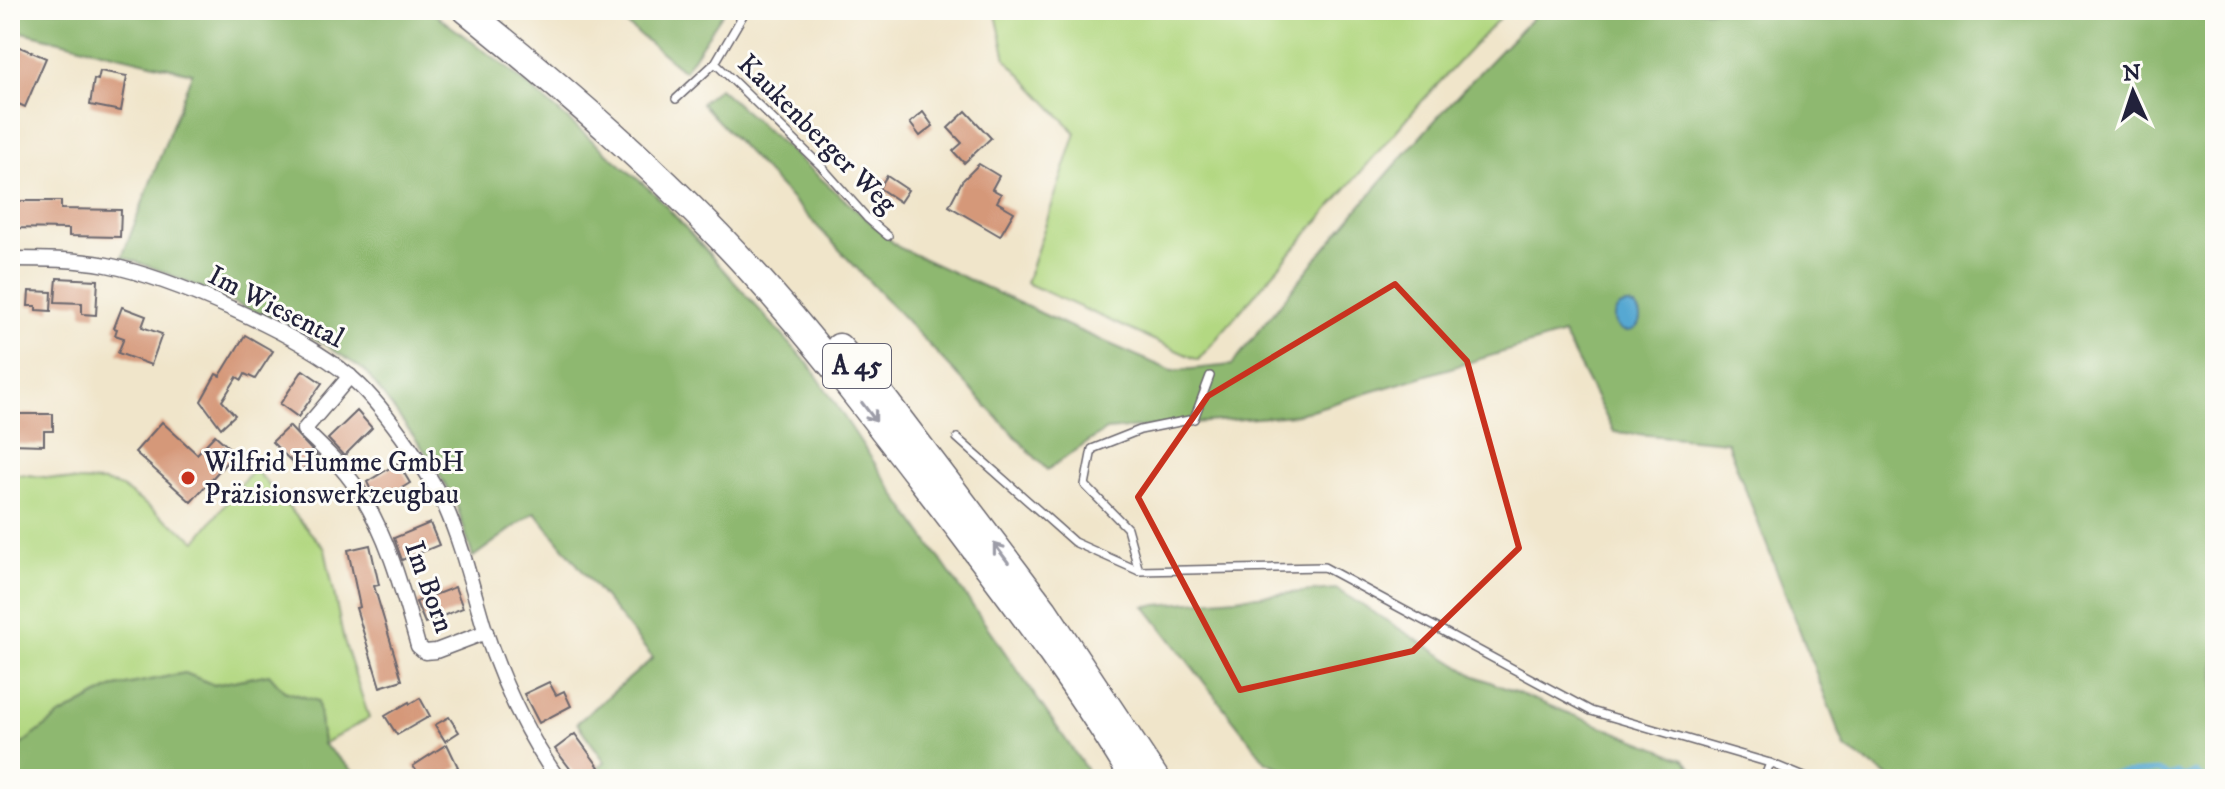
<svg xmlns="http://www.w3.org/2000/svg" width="2225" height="789" font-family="'IM FELL DW Pica',serif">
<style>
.green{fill:#b3d882;stroke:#6a7d5e;stroke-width:2}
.forest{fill:#8eb870;stroke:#586d56;stroke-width:2}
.water{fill:#57a8d2;stroke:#3c6586;stroke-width:2}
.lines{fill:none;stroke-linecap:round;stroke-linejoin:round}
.stream{stroke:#57a8d2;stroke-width:5}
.building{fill:#d59879}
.lane-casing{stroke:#6a666d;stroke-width:10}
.street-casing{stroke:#6a666d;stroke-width:17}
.highway-casing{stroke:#6a666d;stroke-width:29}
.lane{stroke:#fff;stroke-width:7}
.street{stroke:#fff;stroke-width:14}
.highway{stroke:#fff;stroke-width:26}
.oneway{stroke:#9c9ca7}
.marked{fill:none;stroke:#c8321e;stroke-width:6;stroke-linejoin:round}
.poi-dot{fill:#c8321e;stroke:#fdfcf7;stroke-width:3}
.labels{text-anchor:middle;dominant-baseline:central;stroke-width:6;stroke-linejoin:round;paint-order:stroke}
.shield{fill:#fdfcf7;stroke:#646373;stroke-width:2}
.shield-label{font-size:26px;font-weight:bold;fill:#22223b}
.street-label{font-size:28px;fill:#22223b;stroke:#fdfcf7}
.poi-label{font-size:28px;fill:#22223b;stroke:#fdfcf7;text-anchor:start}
</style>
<rect width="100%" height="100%" fill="#fdfcf7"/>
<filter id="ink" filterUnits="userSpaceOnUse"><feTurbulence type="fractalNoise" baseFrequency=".0125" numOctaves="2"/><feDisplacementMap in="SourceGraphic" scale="16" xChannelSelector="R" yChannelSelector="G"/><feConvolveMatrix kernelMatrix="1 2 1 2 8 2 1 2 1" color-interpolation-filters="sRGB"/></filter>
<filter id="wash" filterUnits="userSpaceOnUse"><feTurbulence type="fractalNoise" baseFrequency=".006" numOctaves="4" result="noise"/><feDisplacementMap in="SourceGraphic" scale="32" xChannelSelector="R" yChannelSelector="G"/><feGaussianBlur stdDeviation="1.8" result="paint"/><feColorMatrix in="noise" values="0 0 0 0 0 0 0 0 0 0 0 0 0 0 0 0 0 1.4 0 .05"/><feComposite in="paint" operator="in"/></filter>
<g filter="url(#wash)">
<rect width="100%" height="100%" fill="#f0e5ca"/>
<!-- green -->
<g class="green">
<path d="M995,10h512l-84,90 -225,260 -172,-77 50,-150 -70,-74z"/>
<path d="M254,468l71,81 19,92 25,77 -46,26 -5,-43 -35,-10 -14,-17 -55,11 -29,-12 -74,15 -50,27 -51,38v-280l67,8 28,1 16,5 75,54z"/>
</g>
<!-- forest -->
<g class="forest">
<path d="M10,10h419l77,57 149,127 156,173 90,136 192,276h-511l23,-17 -28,-39 76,-65 -118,-146 -62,45 -17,-54 -27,-46 -64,-86 -44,-29 -36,-17 -126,-55 -37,-13 70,-184 -182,-44z"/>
<path d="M609,10h116l-41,61z"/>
<path d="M1541,10h674v769h-322l-48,-31 -118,-306 -113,-10 -51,-98 -268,81 -189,15 -59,40 -346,-367 18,-15 179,159 175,81 99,43 60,-6c96,-123 197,-246 309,-355z"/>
<path d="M1336,589l139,87 209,83 18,20h-392l-44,-17 -121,-156z"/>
<path d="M185,673l29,12 55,-11 15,17 34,10 5,43 39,35h-352v-26l51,-38 50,-27z"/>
</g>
<!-- water -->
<circle class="water" cx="1627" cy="318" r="13"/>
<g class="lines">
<!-- stream -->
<g class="stream">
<path d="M2013,779l145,-8 12,5 6,-4 9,5 10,-5 10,7"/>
<path d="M2207,779l7,-5"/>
</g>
</g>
<g id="blocks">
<!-- building -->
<g class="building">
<path d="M10,43l36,15 -21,49 -15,-7z"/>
<path d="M100,71l27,5 -6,35 -31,-6 4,-26 4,1z"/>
<path d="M966,111l25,27 -27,25 -11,-12 9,-8 -14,-15z"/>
<path d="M923,112l10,14 -13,10 -10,-13z"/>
<path d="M979,164l20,12 -7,13 9,5 -4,8 17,10 -14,24 -51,-30 13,-25z"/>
<path d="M887,176l21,14 -8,12 -21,-14z"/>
<path d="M10,201h51v8l60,1 -1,27 -51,-1v-7l-59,-1z"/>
<path d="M57,278l41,2 -2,35 -14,-1v-11l-27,-1z"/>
<path d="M29,291l23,1 -1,19 -15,-1v-4h-8z"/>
<path d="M122,307l24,9 -4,11 20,7 -11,31 -33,-12 6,-15 -9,-3 2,-6 -3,-1z"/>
<path d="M245,335l28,16 -18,28 -10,-5 -3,6 -5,-3 -15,24 13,14 -14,13 -20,-27 15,-27 4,2z"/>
<path d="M303,370l19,13 -24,34 -18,-13z"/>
<path d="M357,411l15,17 -28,28 -16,-17z"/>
<path d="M10,414h43v17h-9v14l-34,-1z"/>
<path d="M162,422l35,32 18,-19 20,18 -44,49 -56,-50z"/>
<path d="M289,426l28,30 -16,15 -29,-29z"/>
<path d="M398,463l12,20 -33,20 -10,-21z"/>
<path d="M430,523l9,22 -37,15 -8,-22z"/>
<path d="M370,545l9,40 -5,1 28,94 -22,7 -24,-79 4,-1 -12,-57z"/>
<path d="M455,587l8,21 -38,15 -9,-21z"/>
<path d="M549,682l7,13 8,-4 7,15 -32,17 -15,-29z"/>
<path d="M420,698l10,18 -33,19 -12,-19 24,-14 1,2z"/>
<path d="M449,717l10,15 -14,9 -10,-16z"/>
<path d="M575,734l24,33 -17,12 -5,-5 -2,1 -20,-26z"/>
<path d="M447,744l11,23 -18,12h-18l-9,-13z"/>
</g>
</g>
</g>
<g filter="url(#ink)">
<use href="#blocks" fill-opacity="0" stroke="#6a666d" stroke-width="2"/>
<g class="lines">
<defs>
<g id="lane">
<path d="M715,63l106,103 46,52 21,18"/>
<path d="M676,99l39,-36 31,-53"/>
<path d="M957,438l117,104 65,29 185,-4 267,144 179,52 39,16"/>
<path d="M1139,571l-12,-43 -42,-43 7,-36 48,-19 54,-11 16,-43"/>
<path d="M1764,779l6,-16"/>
</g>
<g id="street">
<path d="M10,259c32,0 65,0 97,6 65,13 190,68 241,110 31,24 80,95 97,131 17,38 27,81 39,121 18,55 41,105 74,152"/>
<path d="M350,376l-46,54c19,18 39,37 54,60 31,47 45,103 60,156l7,6 11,-1 50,-19"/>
</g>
<g id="highway">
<path d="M466,10c99,80 196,163 282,257 75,82 141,171 209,259 62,82 125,165 177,253"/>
<path d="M839,347l36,40 169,223 112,169"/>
</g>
</defs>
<!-- lane casing -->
<use href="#lane" class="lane-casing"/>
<!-- street casing -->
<use href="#street" class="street-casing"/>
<!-- highway casing -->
<use href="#highway" class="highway-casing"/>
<!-- lane -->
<use href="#lane" class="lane"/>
<!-- street -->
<use href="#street" class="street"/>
<!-- highway -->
<use href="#highway" class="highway"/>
</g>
<!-- one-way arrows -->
<defs><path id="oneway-shaft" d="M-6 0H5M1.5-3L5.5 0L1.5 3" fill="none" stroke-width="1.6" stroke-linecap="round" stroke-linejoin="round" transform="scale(2)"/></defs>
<g class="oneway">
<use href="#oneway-shaft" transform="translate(869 412) rotate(53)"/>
<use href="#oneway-shaft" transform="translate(1001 553) rotate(-127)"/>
</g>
</g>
<!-- marked area -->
<path class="marked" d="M1395,284l72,77 52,187 -106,103 -173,39 -102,-193 70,-101z"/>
<!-- markers -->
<circle class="poi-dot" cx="188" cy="478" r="8"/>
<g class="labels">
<!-- shield labels -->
<rect class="shield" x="823" y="344" width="68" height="44" rx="6"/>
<g class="shield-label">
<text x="857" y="366">A 45</text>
</g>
<!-- street labels -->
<g class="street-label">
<text transform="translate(817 134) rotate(45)">Kaukenberger Weg</text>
<text transform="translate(276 307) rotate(27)">Im Wiesental</text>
<text transform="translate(429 587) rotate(70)">Im Born</text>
</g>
<!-- poi labels -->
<g class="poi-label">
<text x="204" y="462">Wilfrid Humme GmbH<tspan x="204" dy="32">Präzisionswerkzeugbau</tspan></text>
</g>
</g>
<!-- margin -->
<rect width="2225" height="789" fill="none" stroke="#fdfcf7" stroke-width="40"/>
<!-- north arrow -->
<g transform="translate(2133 92) rotate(357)" stroke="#fdfcf7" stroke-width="6" paint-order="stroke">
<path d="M0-6L14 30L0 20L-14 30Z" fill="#22223b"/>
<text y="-12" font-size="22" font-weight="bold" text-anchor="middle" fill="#22223b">N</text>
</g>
</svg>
